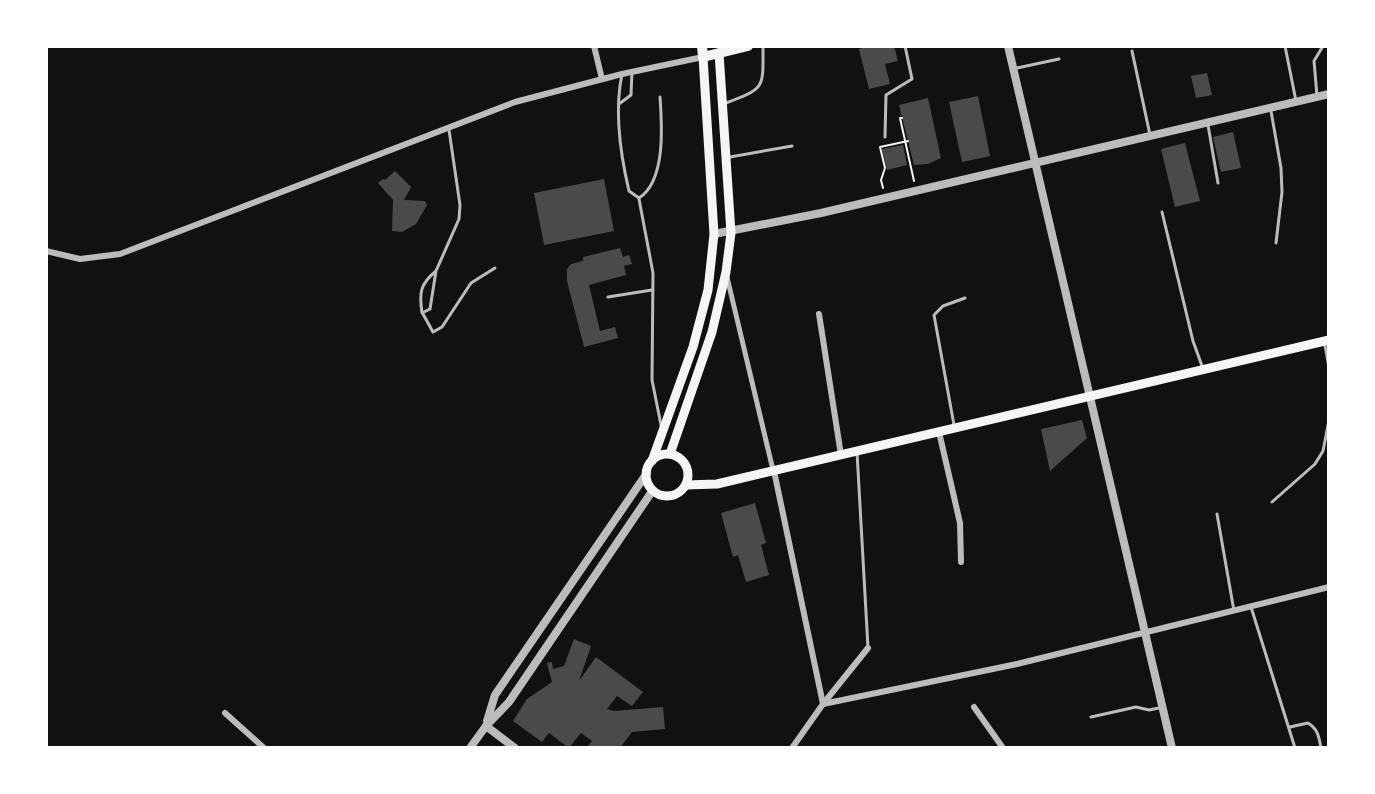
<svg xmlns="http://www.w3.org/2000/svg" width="1375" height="794" font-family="Ubuntu,sans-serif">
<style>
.building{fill:#4a4a4a}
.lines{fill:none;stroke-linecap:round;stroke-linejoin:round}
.path{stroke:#f5f5f5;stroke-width:2}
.service{stroke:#bcbcbc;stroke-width:3}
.pedestrian{stroke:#bcbcbc;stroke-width:5}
.minor{stroke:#bcbcbc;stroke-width:6}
.tertiary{stroke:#bcbcbc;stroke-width:8}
.secondary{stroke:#f5f5f5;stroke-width:9}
.primary{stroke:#f5f5f5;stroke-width:10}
</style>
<rect width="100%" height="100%" fill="#111"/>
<!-- building -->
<g class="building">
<path d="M866,46h28l4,15 -13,3 5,20 -21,5 -10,-40z"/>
<path d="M1207,73l5,22 -16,3 -5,-22z"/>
<path d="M978,96l12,60 -28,6 -13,-60z"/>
<path d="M928,98l13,60 -13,6 -14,1 -15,-60z"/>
<path d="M1233,132l8,36 -20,4 -8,-35z"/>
<path d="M1185,143l15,58 -25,6 -14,-58z"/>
<path d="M903,145l4,20 -20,5 -5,-21z"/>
<path d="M395,171l16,16 -7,13 21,1 2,4 -11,19 -14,8 -10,-1 1,-31 -15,-17 5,-4 2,1z"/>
<path d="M604,179l10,52 -70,14 -10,-52z"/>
<path d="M620,248l3,9 6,-2 3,9 -8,2 2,9 -37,10 11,46 15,-4 3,11 -34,9 -17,-66v-12l4,-5 12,-3v-4z"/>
<path d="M1082,420l5,18 -37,33 -9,-42z"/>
<path d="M755,503l11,40 -5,2 8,30 -23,7 -8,-27 -5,2 -12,-44z"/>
<path d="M574,639l17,7 -12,35 17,-24 47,35 -11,14 -15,-10 -10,13 7,2 49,-4 2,22 -33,3 -12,16h-34l6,-7 -11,-8 -12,15 -20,-15 -7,9 -29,-21 14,-22 25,-17 -5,-19 5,-1 1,7 11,-3z"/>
</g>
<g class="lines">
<!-- path -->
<g class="path">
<path d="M902,118h-2l14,63"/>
<path d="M883,188l-2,-8 4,-12 -5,-21 28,-6"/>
</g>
<!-- service -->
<g class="service">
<path d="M1285,46l11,55"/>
<path d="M1132,51l18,84"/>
<path d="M1017,68l42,-9"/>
<path d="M622,74c-8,38 -2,79 7,117l10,7c27,-17 23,-73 21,-101"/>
<path d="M1317,96l-3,-35 9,-15"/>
<path d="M726,103c40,-15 37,-15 37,-57"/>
<path d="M619,104l12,-9 1,-24"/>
<path d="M1271,111l10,57 1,24 -6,51"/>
<path d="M1208,125l10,58"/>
<path d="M885,137l1,-42 26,-16 -7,-33"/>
<path d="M730,157l62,-11"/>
<path d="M639,199l14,74 -1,107 9,45"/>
<path d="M1162,212l31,129 9,25"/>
<path d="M436,271c-16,13 -17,22 -14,42l8,-4 6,-38 23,-52 1,-14 -11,-75"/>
<path d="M608,297l44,-7"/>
<path d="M423,314l10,18 9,-5 29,-44 24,-15"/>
<path d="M1325,345l4,23"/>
<path d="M954,425l-20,-110 9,-9 22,-8"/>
<path d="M857,452l11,196"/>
<path d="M1272,502l43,-38 8,-13 6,-31"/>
<path d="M1217,514l17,97"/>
<path d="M1251,607l44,141"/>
<path d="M1091,717l45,-10 13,3 10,-2"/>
<path d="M1290,727l18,-4c10,6 11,14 13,25"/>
</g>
<!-- pedestrian -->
<path class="pedestrian" d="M727,277l46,193"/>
<!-- minor -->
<g class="minor">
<path d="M594,46l8,33"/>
<path d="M46,251l34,8 40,-5 395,-152 107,-28 81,-17"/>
<path d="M819,314l22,141"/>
<path d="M939,432l21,91 1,39"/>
<path d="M774,471l49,233"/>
<path d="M823,704l194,-40 312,-77"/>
<path d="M974,707l29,41"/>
<path d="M225,713l39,35"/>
<path d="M792,748l31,-44 45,-56"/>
</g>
<!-- tertiary -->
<g class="tertiary">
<path d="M1008,46l164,702"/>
<path d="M714,234l107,-21 508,-119"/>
<path d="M487,721l8,-26 152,-222"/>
<path d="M486,726l29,22"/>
<path d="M470,748l16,-22 23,-24 144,-212"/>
</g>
<!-- secondary -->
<g class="secondary">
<path d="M670,454l42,-122 14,-60 5,-39 -12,-180"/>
<circle cx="667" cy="475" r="21"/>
<path d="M652,461l41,-114 15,-57 6,-56 -11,-177"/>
<path d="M686,485l31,-1 612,-144"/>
</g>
<!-- primary -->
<path class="primary" d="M702,46l1,11 45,-11"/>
</g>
<!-- border -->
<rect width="1375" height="794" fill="none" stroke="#ffffff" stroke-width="96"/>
</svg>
